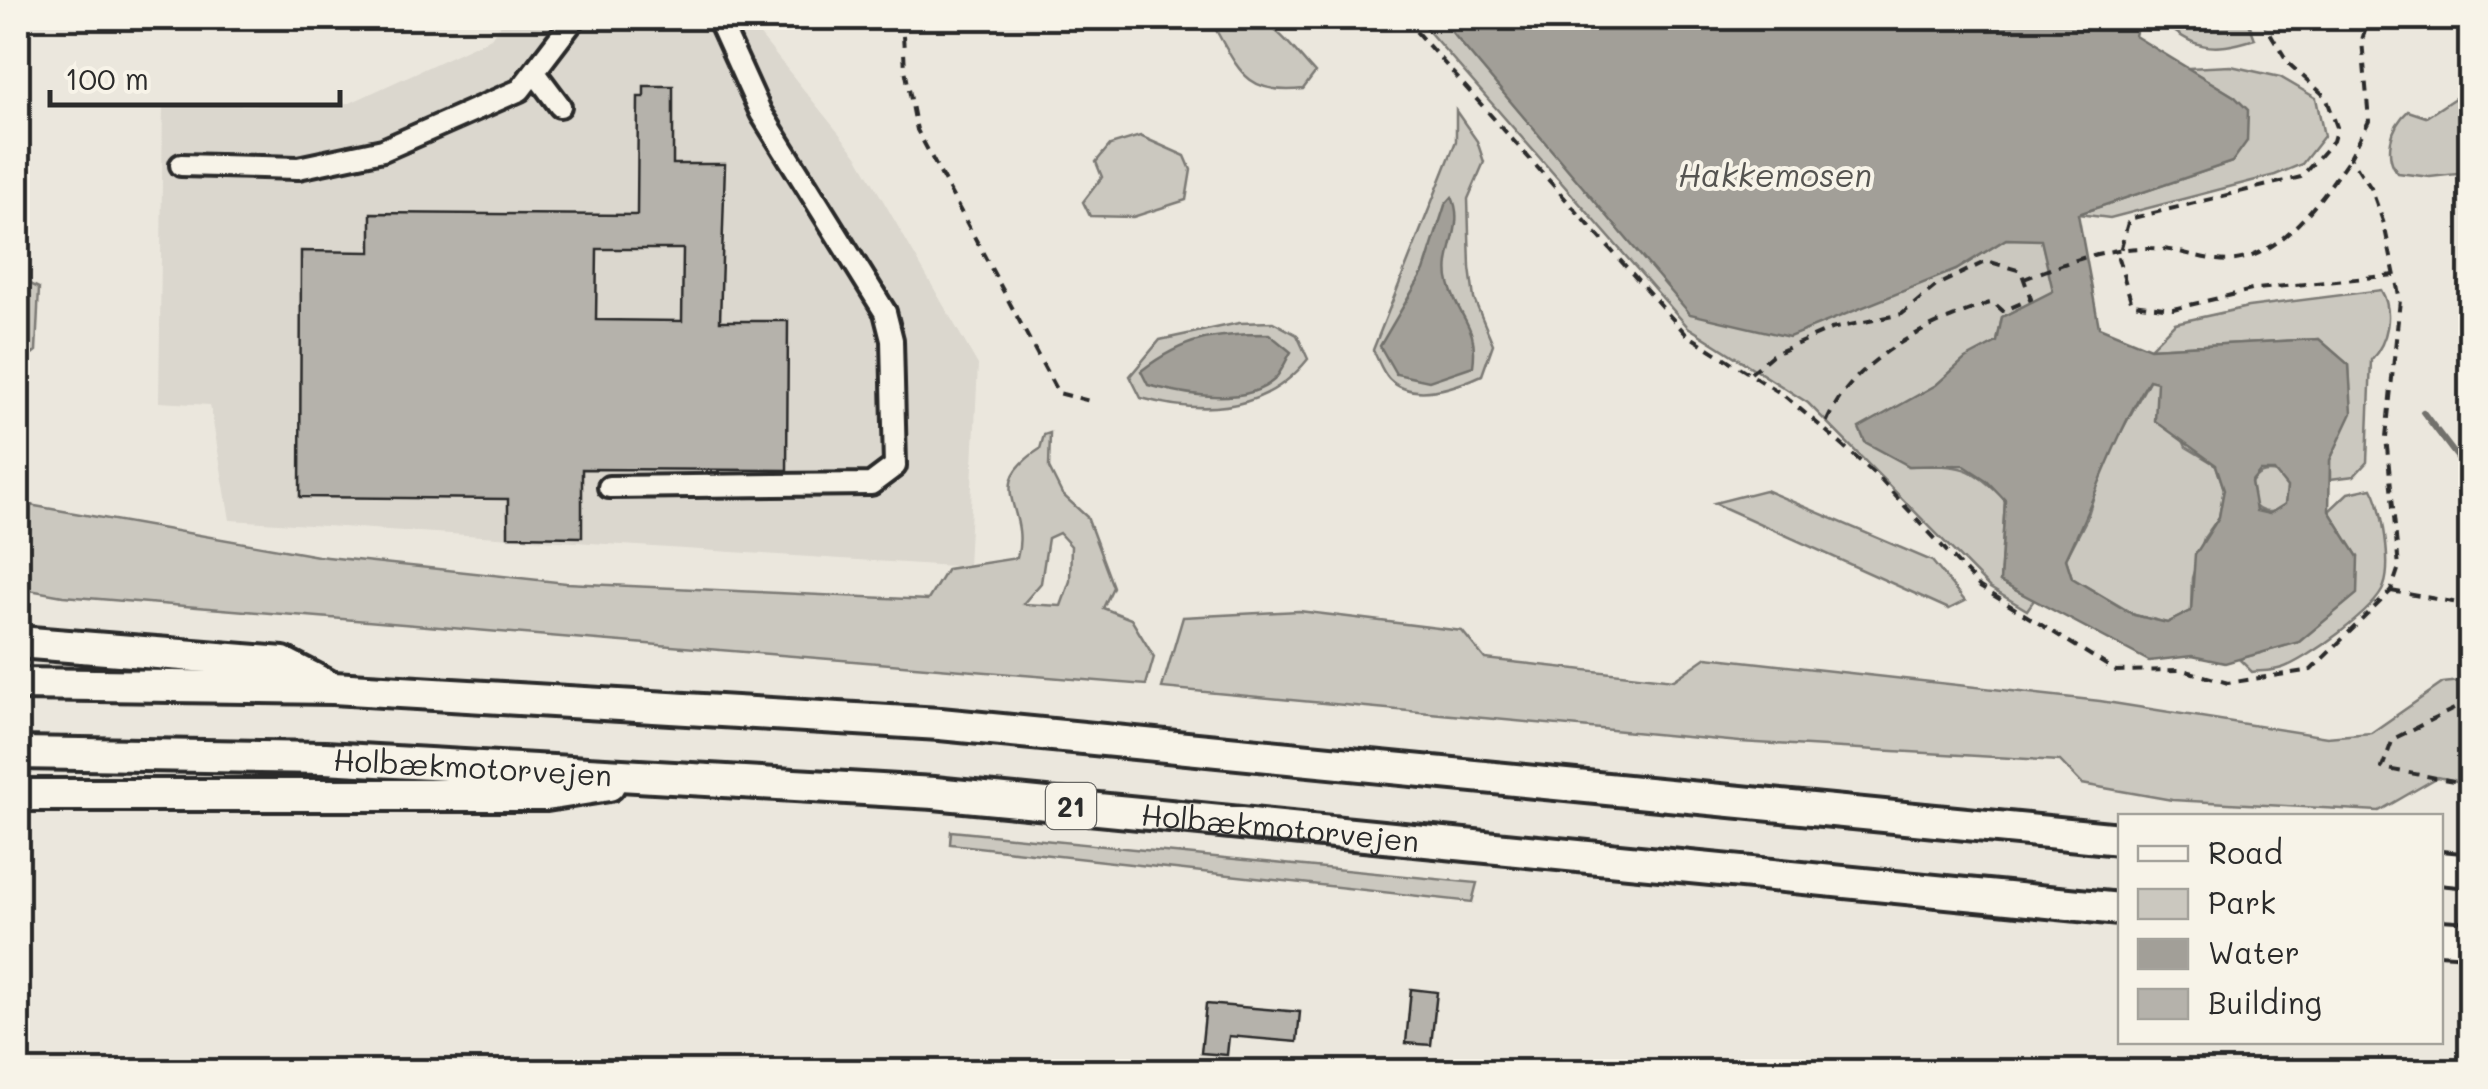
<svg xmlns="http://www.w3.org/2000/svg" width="2488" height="1089" font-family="Mali,sans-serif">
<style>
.built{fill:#dbd7ce}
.green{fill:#cbc8bf;stroke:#7b7a75;stroke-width:2.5;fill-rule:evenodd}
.water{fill:#a29f98;stroke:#72716c;stroke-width:2.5;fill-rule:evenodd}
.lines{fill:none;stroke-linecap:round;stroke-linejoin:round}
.stream{stroke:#72716c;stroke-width:6}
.building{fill:#b5b2ab;stroke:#2b2b2b;stroke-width:2.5;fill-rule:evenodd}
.minor-casing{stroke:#2b2b2b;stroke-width:28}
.highway-casing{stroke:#2b2b2b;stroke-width:38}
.path{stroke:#2b2b2b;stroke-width:4;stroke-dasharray:10 8;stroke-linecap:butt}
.minor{stroke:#f7f3e8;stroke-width:20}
.highway{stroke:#f7f3e8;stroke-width:30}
.labels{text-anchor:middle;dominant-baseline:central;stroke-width:8;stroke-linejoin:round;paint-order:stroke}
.shield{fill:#f7f3e8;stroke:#686764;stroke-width:2.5}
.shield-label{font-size:28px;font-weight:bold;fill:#2b2b2b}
.street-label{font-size:30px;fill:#2b2b2b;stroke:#f7f3e8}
.water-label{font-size:32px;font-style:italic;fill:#555451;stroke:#f7f3e8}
</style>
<rect width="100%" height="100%" fill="#ebe7dd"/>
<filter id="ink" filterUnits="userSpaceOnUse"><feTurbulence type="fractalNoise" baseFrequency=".01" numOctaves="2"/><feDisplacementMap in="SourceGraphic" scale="20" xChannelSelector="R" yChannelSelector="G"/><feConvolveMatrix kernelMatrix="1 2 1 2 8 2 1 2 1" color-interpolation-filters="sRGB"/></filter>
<g filter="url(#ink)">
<!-- built -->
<path class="built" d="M505,18h241l112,139 120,208 -10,202 -738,-47 -20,-115 -51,-3 4,-296 187,-3 141,-65z"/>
<!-- green -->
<g class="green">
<path d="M1237,18c38,-1 53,29 78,55l-12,16c-55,6 -63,-16 -87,-59z"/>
<path d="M1417,18h23l251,296 186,-15 79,-29 50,-31h35l13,52 -52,26 -5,25c-69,38 -65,53 -88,124 49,-1 62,-3 96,35l-5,81 34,18 -7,10 -37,-22 -182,-185 -120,-76z"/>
<path d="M2158,18h75l16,5 6,16c-45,14 -61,10 -97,-21z"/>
<path d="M2231,66l49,11 36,21 8,38 -22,28 -27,11 -165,43 -32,-4 154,-52 3,-65 -48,-29z"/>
<path d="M2470,88v95l-4,-10 -36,4 -32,-4c-15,-18 -7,-47 10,-62l18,6z"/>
<path d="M1456,111l21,30 7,21 -16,37 2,69 4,31 19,45 -11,31c-26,12 -69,28 -93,4 -7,-7 -11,-20 -16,-29l83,-209z"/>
<path d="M1140,136l45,20 6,14 -5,30 -53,17 -43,-1 -7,-14 19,-25 -6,-15 14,-17z"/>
<path d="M26,282l13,6 -3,63 -15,12 -3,-1v-79z"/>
<path d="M2381,290c13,22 7,52 -10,70l-4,102 -13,14 -24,3v-19l21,-47 -2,-48 -30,-26 -169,9 25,-25 73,-16z"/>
<path d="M1273,322l24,13 11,24c-42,53 -105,56 -167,39l-11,-22 30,-36 79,-17z"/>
<path d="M2150,379l7,2 29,66 30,18 8,24 -5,28 -15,21 -12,40 -1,33 -24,12 -32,-8 -63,-37 -6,-19 21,-41 17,-55z"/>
<path d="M1050,433l-1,35 13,26 25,23 26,70 -10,21 28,11 23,38 -8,28 -1083,-89 -45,-8v-85l300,53 248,27 362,17 19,-31 70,-11c14,-51 -36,-71 23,-109l4,-14zM1059,533l12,13 -1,35 -9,25 -38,-2 18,-21 7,-45z"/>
<circle cx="2269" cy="492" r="20"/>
<path d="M2372,488c11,20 20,77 12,98 -7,23 -79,75 -102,82 -9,3 -21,3 -30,4l-13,-13 60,-17 59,-85 -29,-46 19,-18z"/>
<path d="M1765,490l167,71 33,40 -16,8 -235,-106z"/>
<path d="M1299,611l163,20 23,28 189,21 33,-23 393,44 227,36 44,-4 72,-50 27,-3v104l-32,-7 -59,34 -207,-11 -90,-16 -22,-23 -320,-19 -578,-54 21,-71z"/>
<path d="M951,831l526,52 -5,19 -522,-58z"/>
</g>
<!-- water -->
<g class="water">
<path d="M1440,18h699l-4,18 100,61 13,13 -1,31 -15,21 -154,52 21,113 51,21 169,-9 30,26 3,48 -22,47 -1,51 29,46 -1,37 -58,48 -74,21 -33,-7 -43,5 -149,-79 5,-82 -19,-20 -23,-15 -54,1 -44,-24 -6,-14 77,-43 29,-26 32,-17 5,-25 51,-26 -12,-51 -35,-1 -50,31 -167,67 -99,-23zM2149,380l8,2 -2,39 61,44 8,24 -5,28 -24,38 -4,56 -24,12 -33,-8 -62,-37 -6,-19c29,-60 48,-122 83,-179zM2274,471l13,16 -2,17 -16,10 -13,-3 -5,-29 9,-11z"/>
<path d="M1452,197c14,30 -11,57 -3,86 9,36 30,41 24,83l-44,15 -33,-7 -16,-28 44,-75 21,-66z"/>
<path d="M1269,334l22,18c-5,8 -10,21 -17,28 -30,27 -92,14 -126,5l-7,-14c44,-34 74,-37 128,-37z"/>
</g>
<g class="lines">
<!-- stream -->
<path class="stream" d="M2423,412l38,50 9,5"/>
</g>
<!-- building -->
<g class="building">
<path d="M644,86h29v78h52l-5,157h68l-1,149 -205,-1v68l-74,-1v-37l-208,-2 1,-246 70,1v-39l266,2 1,-118h6zM597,249h86l-1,72 -86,-1z"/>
<path d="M1411,989l26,3 -6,53 -25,-2z"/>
<path d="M1206,1004l94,8 -3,30 -68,-6 -2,19 -26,-2z"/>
</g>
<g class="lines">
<defs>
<g id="minor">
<path d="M536,74l24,32"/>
<path d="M181,165l117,3 85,-18 137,-60 55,-72"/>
<path d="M609,487l262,-3 24,-18 -3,-126 -7,-28 -124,-199 -43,-95"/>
</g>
<g id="highway">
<path d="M18,642l265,21 43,22"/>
<path d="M18,684l315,4 607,36 1180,115"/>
<path id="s1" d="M18,753l307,5 609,35 1186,116"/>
<path d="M18,795h528l63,-10"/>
<path d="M2440,868l30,3"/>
<path d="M2440,937l30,2"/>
</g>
</defs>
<!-- minor casing -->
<use href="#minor" class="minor-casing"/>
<!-- highway casing -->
<use href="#highway" class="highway-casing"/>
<!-- path -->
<g class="path">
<path d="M902,18l3,51 12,61 141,263 32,8"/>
<path d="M1404,18l282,316 96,60 42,35 53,47 103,111 136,84 67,-1 45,13 83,-13 80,-79 8,-24 -13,-130 14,-137 -16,-76 -13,-36 -21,-31 19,-36 -7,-81 7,-22"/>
<path d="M2261,18l28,46 37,33 11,30 -4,14 -32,36 -172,42 -11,39 14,46 41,5 83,-20 139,-14"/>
<path d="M2024,279c41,-16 81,-32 126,-31 23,0 44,9 67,12 59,8 104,-61 133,-103"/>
<path d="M1751,373l21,-18 59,-26 71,-15 35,-29 50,-24 34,10 10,28 -28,12 -10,-9c-65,21 -145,58 -169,127"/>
<path d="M2391,591l79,14"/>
<path d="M2470,701l-77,38 -11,29 88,16"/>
</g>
<!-- minor -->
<use href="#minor" class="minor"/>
<!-- highway -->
<use href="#highway" class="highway"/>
</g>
</g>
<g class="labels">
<!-- shield labels -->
<rect class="shield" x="1046" y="783" width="50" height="46" rx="8"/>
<g class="shield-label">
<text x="1071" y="806">21</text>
</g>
<!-- street labels -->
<g class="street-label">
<text stroke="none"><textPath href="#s1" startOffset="455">Holbækmotorvejen</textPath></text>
<text stroke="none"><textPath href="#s1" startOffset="1265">Holbækmotorvejen</textPath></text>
</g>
<!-- water labels -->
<g class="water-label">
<text x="1775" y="174">Hakkemosen</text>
</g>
</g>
<!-- margin -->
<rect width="2488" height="1089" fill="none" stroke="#f7f3e8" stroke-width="60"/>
<rect x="30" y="30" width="2428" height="1029" fill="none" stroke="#2b2b2b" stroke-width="4" filter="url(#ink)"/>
<!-- legend -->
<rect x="2118" y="814" width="325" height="230" fill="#f7f3e8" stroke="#a5a39c" stroke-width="2.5"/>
<rect x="2138" y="846" width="50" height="15" fill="#f7f3e8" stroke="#a5a39c" stroke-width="2.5"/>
<text x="2208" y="864" font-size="30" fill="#2b2b2b">Road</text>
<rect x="2138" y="889" width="50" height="30" fill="#cbc8bf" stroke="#a5a39c" stroke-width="2.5"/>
<text x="2208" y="914" font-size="30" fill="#2b2b2b">Park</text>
<rect x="2138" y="939" width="50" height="30" fill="#a29f98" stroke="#a5a39c" stroke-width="2.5"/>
<text x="2208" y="964" font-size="30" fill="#2b2b2b">Water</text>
<rect x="2138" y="989" width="50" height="30" fill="#b5b2ab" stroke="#a5a39c" stroke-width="2.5"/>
<text x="2208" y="1014" font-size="30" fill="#2b2b2b">Building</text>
<!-- scale -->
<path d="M50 90v15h290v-15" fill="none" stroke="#2b2b2b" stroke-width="5"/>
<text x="65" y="90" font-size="30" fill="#2b2b2b" stroke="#f7f3e8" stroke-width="8" paint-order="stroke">100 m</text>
</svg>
